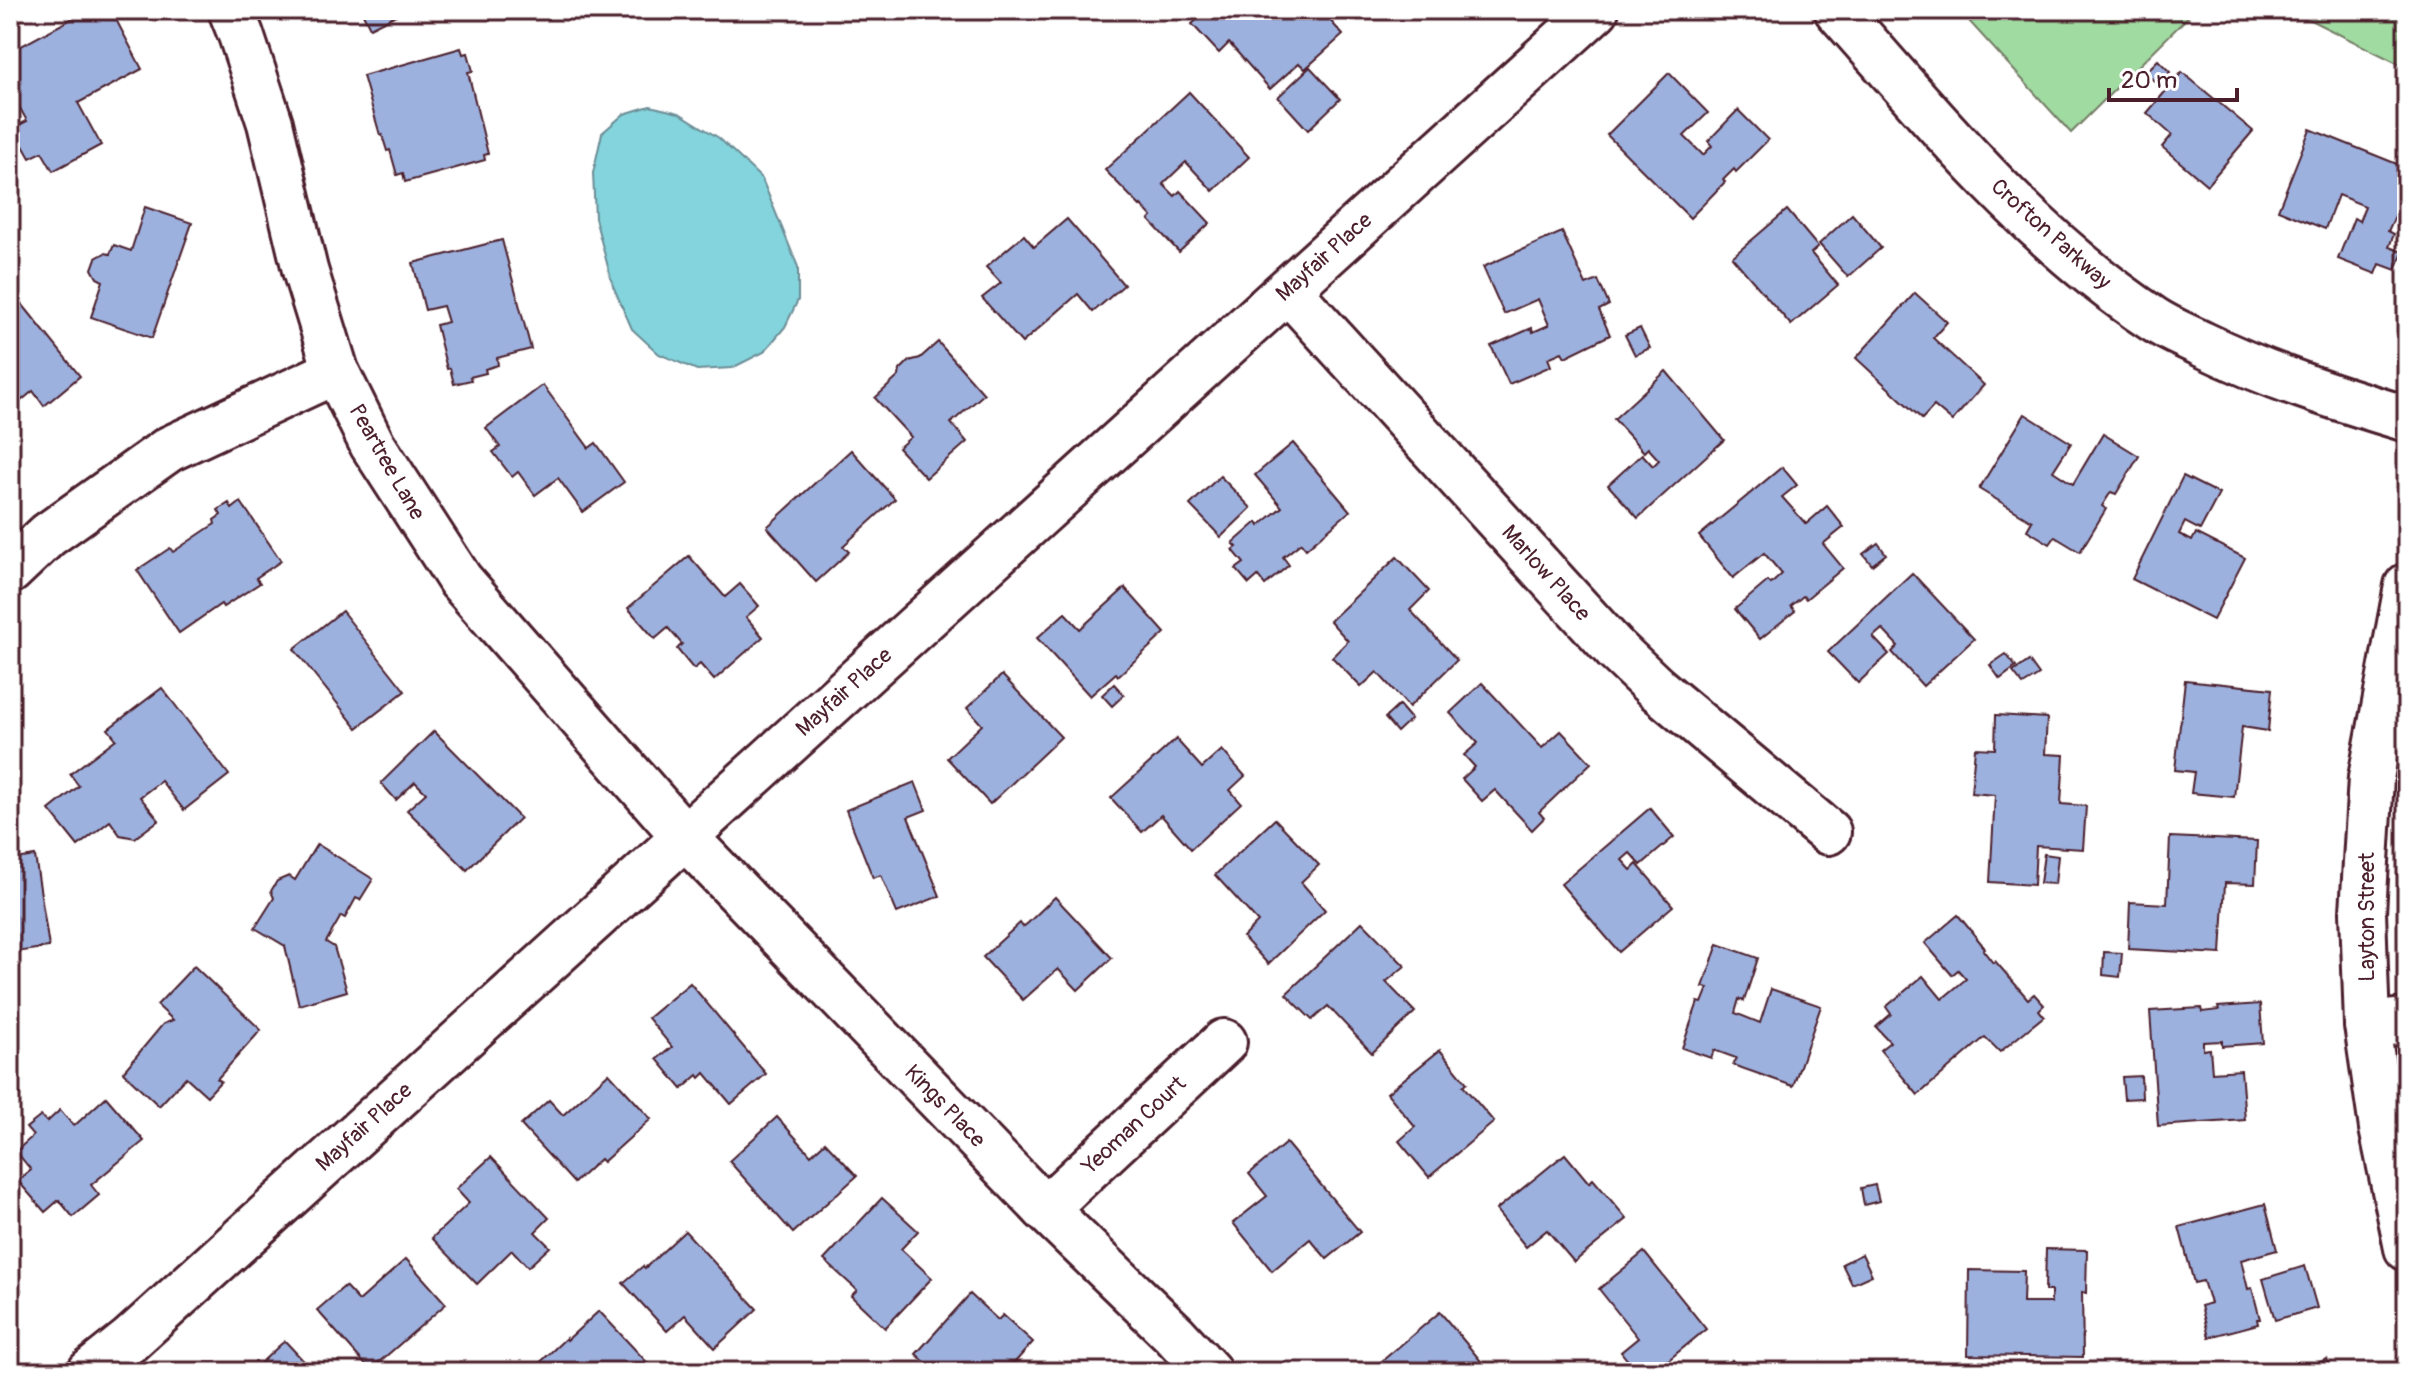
<svg xmlns="http://www.w3.org/2000/svg" width="2417" height="1382" font-family="Pangolin,sans-serif">
<style>
.green{fill:#a0dba2;stroke:#757d66;stroke-width:2}
.water{fill:#83d4dc;stroke:#6c8c95;stroke-width:2}
.building{fill:#9db1df;stroke:#4a1f2b;stroke-width:2}
.lines{fill:none;stroke-linecap:round;stroke-linejoin:round}
.minor-casing{stroke:#4a1f2b;stroke-width:50}
.minor{stroke:#fff;stroke-width:44}
.labels{text-anchor:middle;dominant-baseline:central;stroke-width:6;stroke-linejoin:round;paint-order:stroke}
.street-label{font-size:22px;fill:#4a1f2b;stroke:#fff}
</style>
<rect width="100%" height="100%" fill="#fff"/>
<filter id="ink" filterUnits="userSpaceOnUse"><feTurbulence type="fractalNoise" baseFrequency=".0125" numOctaves="2"/><feDisplacementMap in="SourceGraphic" scale="16" xChannelSelector="R" yChannelSelector="G"/><feConvolveMatrix kernelMatrix="1 2 1 2 8 2 1 2 1" color-interpolation-filters="sRGB"/></filter>
<g filter="url(#ink)">
<!-- green -->
<g class="green">
<path d="M1959,10h236l-124,123z"/>
<path d="M2290,10h117v58z"/>
</g>
<!-- water -->
<path class="water" d="M650,106l29,7 40,25 43,41 36,88v33l-13,27 -21,25 -32,16 -35,2 -38,-16 -27,-25 -19,-43 -18,-68 -2,-45 9,-40 22,-19z"/>
<!-- building -->
<g class="building">
<path d="M88,10h23l31,59 -64,34 23,42 -48,26 -11,-19 -12,6 -17,-30 14,-7 -17,-31v-38z"/>
<path d="M361,10h45l-36,18z"/>
<path d="M1208,10h41l7,8 6,-8h59l22,25 -38,34 -6,-6 -29,26 -41,-46 -10,10 -27,-29z"/>
<path d="M461,48l2,6 5,-1 5,18 -5,1 20,82 -4,1 1,5 -80,22 -2,-9 -6,2 -7,-25 -3,1 -5,-16h-2l-17,-59z"/>
<path d="M2158,60l12,12 -11,13 -14,-12z"/>
<path d="M1310,67l30,32 -32,31 -30,-33z"/>
<path d="M2182,72l71,59 -46,54 -45,-38 10,-12 -25,-22z"/>
<path d="M1669,73l39,40 -24,23 19,19 9,-9 -4,-5 30,-31 30,30 -32,32 -2,-3 -11,11 2,2 -35,36 -83,-83z"/>
<path d="M1189,92l60,65 -36,34 -27,-29 -23,22 12,12 5,-5 30,32 -31,29 -30,-32 3,-3 -11,-12 -1,1 -35,-36z"/>
<path d="M2310,129l97,39v30l-8,20 -4,-2 -7,15 6,3 -5,13 14,5 -7,18 -16,-6 -4,10 -38,-15 16,-41 5,3 6,-15 -27,-11 -13,34 -47,-19z"/>
<path d="M145,207l47,16 -40,115 -61,-21 12,-36 -6,-3 -5,-9 4,-11 9,-5 5,1 4,-9 17,6z"/>
<path d="M1787,210l31,37 -7,6 27,32 -47,40 -59,-68z"/>
<path d="M1852,214l29,34 -33,29 -29,-33z"/>
<path d="M1067,219l57,66 -31,27 -15,-18 -56,49 -40,-45 19,-15 -15,-16 38,-32 10,12z"/>
<path d="M1562,232l24,53 12,-5 11,25 -10,5 11,25 -45,22 -3,-5 -14,6 3,8 -42,18 -18,-38 41,-18 1,4 16,-7 -11,-26 -34,15 -21,-47z"/>
<path d="M502,240l29,109 -34,9 1,7 -13,4 1,4 -16,4 1,3 -17,4 -4,-16 -3,1 -11,-44 12,-3 -5,-16 -18,4 -12,-47z"/>
<path d="M10,289l70,87 -36,30 -11,-15 -23,19z"/>
<path d="M1915,293l32,29 -14,16 51,47 -32,36 -18,-15 -12,13 -66,-61z"/>
<path d="M1640,328l10,20 -15,7 -10,-20z"/>
<path d="M938,342l46,52 -33,29 16,19 -41,36 -28,-30 13,-11 -36,-39 24,-22 1,-6 9,-9 11,-3z"/>
<path d="M1666,371l58,69 -86,78 -30,-33 34,-31 11,12 6,-6 -11,-12 -4,4 -30,-33z"/>
<path d="M543,385l46,63 7,-5 28,39 -41,30 -25,-34 -23,17 -17,-23 -6,5 -19,-25 7,-5 -14,-19z"/>
<path d="M2025,414l46,29 -18,28 20,13 30,-50 36,22 -23,38 -5,-2 -9,14 4,3 -26,43 -25,-15 -5,7 -23,-14 5,-9 -53,-32z"/>
<path d="M1293,443l57,68 -44,38 -5,-6 -18,14 6,8 -24,20 -7,-9 -9,8 -13,-15 8,-6 -11,-13 4,-3 -4,-4 24,-21 2,4 23,-19 -27,-32z"/>
<path d="M851,450l44,49 -52,47 6,6 -33,30 -49,-55z"/>
<path d="M1782,467l15,18 -15,12 24,27 21,-18 17,21 -21,17 20,24 -37,31 -3,-3 -12,10 4,5 -35,28 -25,-30 33,-28 3,3 11,-10 -18,-21 -31,25 -34,-42z"/>
<path d="M1220,476l31,32 -30,29 -31,-32z"/>
<path d="M2183,476l36,18 -19,36 -15,-8 -6,12 13,7 4,-8 49,25 -32,62 -81,-41z"/>
<path d="M241,502l40,59 -25,17 4,5 -37,24 -2,-3 -42,29 -42,-63 33,-22 3,4 37,-25 5,-3 -1,-4 7,-5 -3,-5 11,-7 3,6z"/>
<path d="M1878,543l8,11 -14,11 -9,-11z"/>
<path d="M689,556l36,41 15,-13 19,22 -13,11 17,20 -49,43 -14,-16 -6,5 -3,-3 -14,-17 5,-5 -14,-16 -13,11 -27,-31z"/>
<path d="M1397,557l32,34 -19,19 47,50 -48,47 -32,-35 -16,15 -29,-30 16,-16 -18,-20z"/>
<path d="M1912,573l62,66 -51,47 -31,-34 6,-6 -16,-17 -9,8 16,17 -31,29 -30,-31z"/>
<path d="M1125,588l40,45 -47,43 -2,-3 -26,23 -53,-58 28,-25 15,16z"/>
<path d="M342,611l63,80 -48,37 -63,-79z"/>
<path d="M2006,654l10,13 -16,12 -10,-14z"/>
<path d="M2029,661l10,14 -16,10 -10,-13z"/>
<path d="M1002,675l59,62 -71,67 -43,-46 35,-33 -15,-17z"/>
<path d="M2185,680l87,9 -4,42 -26,-4 -8,70 -43,-4 3,-21 -19,-2z"/>
<path d="M1482,683l60,65 19,-17 30,32 -52,49 5,6 -12,12 -37,-40 -13,11 -20,-22 13,-12 -11,-12 14,-12 -28,-30z"/>
<path d="M1114,684l10,11 -12,11 -10,-11z"/>
<path d="M162,688l67,87 -45,35 -23,-29 -21,16 19,23 -24,18 -15,-3 -10,-14 -32,25 -29,-36 30,-24 -9,-12 46,-35 -8,-10z"/>
<path d="M1399,705l12,14 -14,13 -12,-14z"/>
<path d="M1996,715l51,3 -2,36 19,1 -3,49 25,2 -3,43 -47,-3 -2,39 -44,-3 5,-87 -24,-2 4,-45 20,1z"/>
<path d="M434,731l86,87 -53,52 -60,-60 19,-17 -11,-11 -19,18 -15,-17z"/>
<path d="M1176,739l26,29 20,-18 23,26 -15,14 11,13 -50,46 -30,-34 -19,17 -31,-34z"/>
<path d="M915,782l11,28 -18,7 32,79 -43,17 -16,-38 -8,3 -27,-68z"/>
<path d="M1650,808l24,29 -33,28 -11,-12 -8,7 9,10 6,-6 36,42 -54,46 -58,-68z"/>
<path d="M1275,819l44,46 -18,17 24,28 -57,54 -25,-27 15,-15 -43,-47z"/>
<path d="M2170,837l87,4 -2,43 -30,-1 -4,71 -93,-5 2,-47 37,2z"/>
<path d="M317,844l56,35 -13,21 -4,-2 -11,20 -4,-2 -15,26 8,5 13,44 -48,14 -14,-59 -30,-18 19,-30 -3,-7 6,-10 12,-5 6,4z"/>
<path d="M2044,854l14,2 -3,28 -15,-1z"/>
<path d="M35,856l14,91 -39,6v-93z"/>
<path d="M1055,897l57,61 -34,32 -20,-21 -35,31 -40,-43 37,-34 3,4 5,-4z"/>
<path d="M1958,915l27,33 -2,2 10,13 2,-2 33,38 6,-5 10,11 -5,5 5,6 -44,36 -15,-15 -67,58 -38,-45 10,-8 -14,-15 15,-13 -5,-7 37,-31 19,23 24,-20 -8,-9 -6,5 -27,-32z"/>
<path d="M1362,922l43,44 -19,16 29,30 -43,41 -44,-47 -16,14 -26,-26z"/>
<path d="M1718,944l40,14 -14,43 -5,-2 -4,14 25,10 11,-34 50,17 -28,80 -60,-21 3,-7 -22,-8 -3,8 -29,-10 16,-46 4,1 6,-15 -5,-1z"/>
<path d="M2104,952l18,1 -2,24 -17,-2z"/>
<path d="M194,966l67,64 -44,49 4,2 -14,15 -21,-19 -27,29 -36,-34 40,-48 10,-4 -16,-15z"/>
<path d="M690,983l76,91 -35,30 -26,-31 -5,5 -2,-3 -16,14 -25,-30 15,-12 -24,-29z"/>
<path d="M2260,1004l3,39 -41,3v-5l-19,1v8l7,-1 2,23 29,-2 4,50 -87,6 -8,-115 51,-3 1,4 17,-2 -1,-3z"/>
<path d="M1440,1050l27,33 -4,3 31,36 -65,55 -30,-36 16,-14 -28,-34z"/>
<path d="M609,1073l42,46 -48,43 -3,-3 -26,24 -53,-58 28,-25 14,15z"/>
<path d="M2141,1076l1,22 -18,1 -2,-22z"/>
<path d="M106,1097l38,44 -53,44 8,10 -26,22 -14,-17 -14,12 -27,-31 13,-11 -15,-19 17,-15 -7,-8 15,-12 6,6 13,-12 14,16z"/>
<path d="M777,1117l34,38 14,-13 32,34 -64,57 -64,-72z"/>
<path d="M1286,1143l74,89 -33,27 -17,-20 -38,32 -39,-48 34,-27 -18,-22z"/>
<path d="M1565,1154l24,29 4,-4 34,40 -53,43 -27,-32 -21,17 -30,-37z"/>
<path d="M491,1157l58,61 -14,14 15,15 -22,20 -16,-17 -35,34 -45,-46 37,-35 -13,-14z"/>
<path d="M1875,1185l4,16 -15,4 -3,-17z"/>
<path d="M882,1198l36,33 -17,18 31,29 -47,50 -34,-32 6,-6 -33,-30z"/>
<path d="M2265,1204l12,46 -36,10 7,29 4,-1 8,31h-3l1,5 -49,13 -8,-31 9,-3 -7,-22 -9,2 -15,-56z"/>
<path d="M685,1231l72,78 -42,39 -30,-33 -18,16 -44,-48 20,-17 2,2z"/>
<path d="M2046,1249l41,1 -1,43 -4,-1 1,65 -115,-2 1,-85 55,1 -1,32h28v-12h-6z"/>
<path d="M1644,1252l62,77 -52,43h-17l-16,-20 17,-14 -39,-49z"/>
<path d="M1862,1254l10,21 -20,9 -10,-20z"/>
<path d="M406,1259l40,45 -76,66 -53,-60 28,-24 14,15z"/>
<path d="M2305,1266l12,42 -42,12 -12,-41z"/>
<path d="M10,1279l11,11 -11,10z"/>
<path d="M970,1294l28,26 5,-5 30,27 -27,30h-70l-20,-18z"/>
<path d="M599,1311l57,61h-126l36,-34 1,2z"/>
<path d="M1440,1312l50,60h-122l8,-6z"/>
<path d="M285,1341l29,31h-63l29,-27z"/>
<path d="M2327,1359l6,13h-37z"/>
<path d="M1732,1360l11,12h-25z"/>
</g>
<g class="lines">
<defs>
<g id="minor">
<path d="M231,10l10,25 29,88 35,147 31,101 36,73 88,136 224,256 361,373 129,125 35,38"/>
<path d="M1837,10c98,110 192,227 316,309 15,10 33,17 49,25 66,32 135,54 205,75"/>
<path d="M1288,290l327,359 41,39 172,144"/>
<path d="M10,571l38,-36 121,-86 167,-78"/>
<path d="M2407,586l-36,192 -8,134 4,113 15,103 25,120"/>
<path d="M2367,1025l40,-4"/>
<path d="M1045,1209l179,-167"/>
<path d="M90,1372l40,-32 1466,-1330"/>
</g>
</defs>
<!-- minor casing -->
<use href="#minor" class="minor-casing"/>
<!-- minor -->
<use href="#minor" class="minor"/>
</g>
</g>
<g class="labels">
<!-- street labels -->
<g class="street-label">
<text transform="translate(2051 234) rotate(42)">Crofton Parkway</text>
<text transform="translate(1324 257) rotate(-42)">Mayfair Place</text>
<text transform="translate(387 462) rotate(60)">Peartree Lane</text>
<text transform="translate(1546 573) rotate(48)">Marlow Place</text>
<text transform="translate(844 692) rotate(-42)">Mayfair Place</text>
<text transform="translate(2367 917) rotate(-90)">Layton Street</text>
<text transform="translate(945 1106) rotate(46)">Kings Place</text>
<text transform="translate(1134 1125) rotate(-43)">Yeoman Court</text>
<text transform="translate(364 1127) rotate(-42)">Mayfair Place</text>
</g>
</g>
<!-- margin -->
<rect width="2417" height="1382" fill="none" stroke="#fff" stroke-width="40"/>
<rect x="20" y="20" width="2377" height="1342" fill="none" stroke="#4a1f2b" stroke-width="3" filter="url(#ink)"/>
<!-- scale -->
<path d="M2109 88v12h128v-12" fill="none" stroke="#4a1f2b" stroke-width="4"/>
<text x="2121" y="88" font-size="24" fill="#4a1f2b" stroke="#ffffff" stroke-width="6" paint-order="stroke">20 m</text>
</svg>
